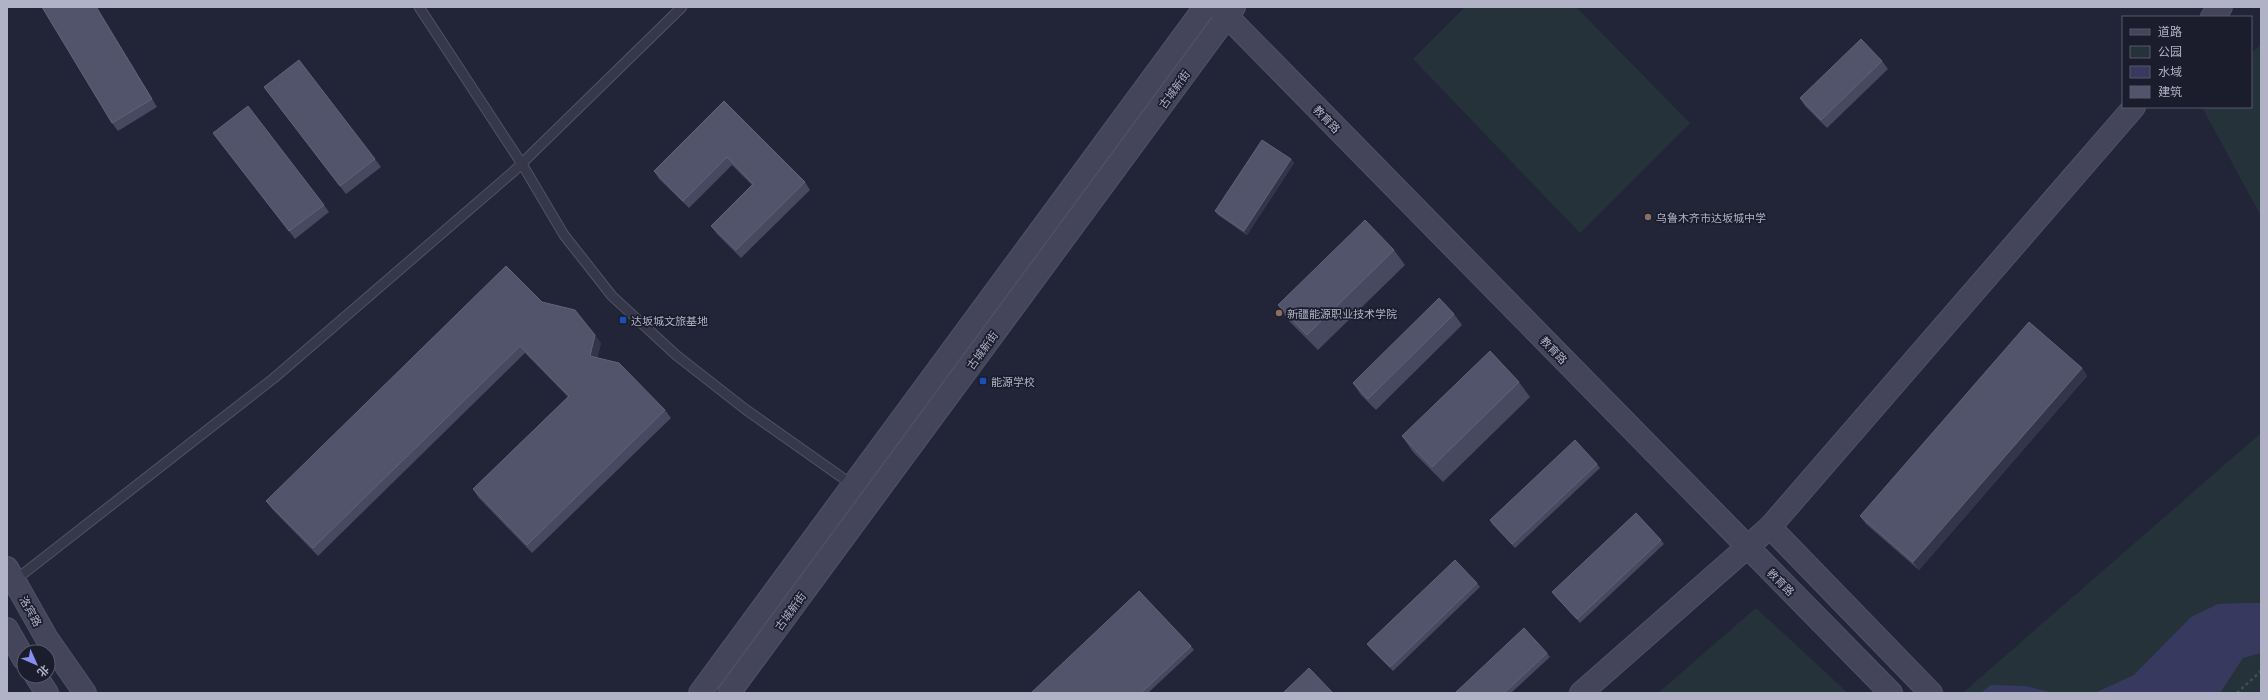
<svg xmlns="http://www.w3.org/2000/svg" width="2268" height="700" font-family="Commissioner,'Noto Sans SC',sans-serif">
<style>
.green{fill:#25323a}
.water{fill:#373a5e}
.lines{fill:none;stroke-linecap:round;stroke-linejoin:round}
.lane-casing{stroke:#515263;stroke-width:11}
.secondary-casing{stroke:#515263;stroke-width:24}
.path{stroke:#424d56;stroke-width:2.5;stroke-dasharray:3 3;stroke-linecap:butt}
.lane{stroke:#363748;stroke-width:9}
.secondary{stroke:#44455b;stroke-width:22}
.wall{fill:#474960}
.shaded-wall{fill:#33364b}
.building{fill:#52546b;stroke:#616379}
.education-dot{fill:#8d6e63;stroke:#1b1d2d;stroke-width:1.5}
.transit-dot{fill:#1a4fb4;stroke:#1b1d2d;stroke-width:1.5}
.labels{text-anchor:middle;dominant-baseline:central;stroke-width:3.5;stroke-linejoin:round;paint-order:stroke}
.street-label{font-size:11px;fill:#b1b2c5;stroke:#1b1d2d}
.poi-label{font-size:11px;fill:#b1b2c5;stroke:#1b1d2d;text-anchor:start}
</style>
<rect width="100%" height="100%" fill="#222538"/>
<!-- green -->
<g class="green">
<path d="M1465,7h111l114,116 -110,110 -167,-174z"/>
<path d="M2261,45v171l-59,-109h49v-54z"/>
<path d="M2261,433v260h-294l-2,-2z"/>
<path d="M1756,608l92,85h-190z"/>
</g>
<!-- water -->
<g class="water">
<path d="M2244,603h17v50l-18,5 -23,35h-129l6,-1 37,-17 57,-58 27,-13z"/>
<path d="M1991,685l35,1 27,7h-72z"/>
</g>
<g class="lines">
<defs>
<g id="lane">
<path d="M419,7l103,157 42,71 48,61 64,59 69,54 109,77"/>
<path d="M14,581l260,-203 240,-207 168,-164"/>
</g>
<g id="secondary">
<path d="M1218,7l673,686"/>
<path d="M2212,17l9,-10"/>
<path d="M1770,527l161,166"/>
<path d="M7,568l39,69 39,56"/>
<path d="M7,629l17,30"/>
<path d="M36,676l11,17"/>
<path d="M700,693l505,-686"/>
<path d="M729,693l505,-686"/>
<path d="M1581,693l189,-166 364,-420"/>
</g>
</defs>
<!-- lane casing -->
<use href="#lane" class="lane-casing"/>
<!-- secondary casing -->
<use href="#secondary" class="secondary-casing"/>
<!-- path -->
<path class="path" d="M2237,693l24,-22"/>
<!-- lane -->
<use href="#lane" class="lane"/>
<!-- secondary -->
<use href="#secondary" class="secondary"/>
</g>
<!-- wall -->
<g class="wall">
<path d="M42,7h55l60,100 -39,24 -6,-8z"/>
<path d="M1882,61l6,8 -61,59 -22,-22 -5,-8z"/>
<path d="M264,87l111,72 6,8 -35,27z"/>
<path d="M724,101l81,81 5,8 -69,68 -24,-24 -6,-8 41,-41 -20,-20 -43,43 -30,-29 -5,-8z"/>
<path d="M213,133l111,72 5,7 -34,27z"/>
<path d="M1291,159l3,4 -47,72 -29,-20 -3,-4z"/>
<path d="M1394,250l11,15 -87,85 -30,-30 -10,-15z"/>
<path d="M542,302l59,41 -4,15 68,52 6,8 -139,135 -54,-56 -5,-8 95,-92 -43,-44 -207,203 -46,-47 -6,-8z"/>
<path d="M1454,314l8,11 -86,85 -15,-15 -8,-12z"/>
<path d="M2082,368l5,8 -168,194 -53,-46 -6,-8z"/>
<path d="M1519,382l11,15 -87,85 -30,-30 -11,-16z"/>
<path d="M1597,464l3,4 -85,80 -23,-24 -2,-4z"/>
<path d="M1661,540l3,4 -84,79 -25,-27 -3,-4z"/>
<path d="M1477,583l3,4 -87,84 -23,-23 -3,-4z"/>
<path d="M1191,646l3,4 -46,43h-117z"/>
<path d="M1547,653l3,4 -39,36h-56z"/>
</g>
<!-- shaded-wall -->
<g class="shaded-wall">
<path d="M96,7h1l60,100 -5,-8z"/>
<path d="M1291,159l3,4 -47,72 -3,-4z"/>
<path d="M595,335l6,8 -5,21 -6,-8z"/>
<path d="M2082,368l5,8 -168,194 -6,-8z"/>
</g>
<!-- building -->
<g class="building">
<path d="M42,7h54l56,92 -40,24z"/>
<path d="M1861,39l21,22 -61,59 -21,-22z"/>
<path d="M299,60l76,99 -35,27 -76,-99z"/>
<path d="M724,101l81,81 -69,68 -25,-24 42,-42 -26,-27 -44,44 -29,-30z"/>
<path d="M248,106l76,99 -35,26 -76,-98z"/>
<path d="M1262,140l29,19 -47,72 -29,-20z"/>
<path d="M1365,220l29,30 -87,85 -29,-30z"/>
<path d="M506,266l36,36 33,8 20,25 -5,21 29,7 46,47 -138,135 -54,-56 96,-93 -49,-50 -207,202 -47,-47z"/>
<path d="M1439,298l15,16 -86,85 -15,-16z"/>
<path d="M2029,322l53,46 -169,194 -53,-46z"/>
<path d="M1490,351l29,31 -87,85 -30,-31z"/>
<path d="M1575,440l22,24 -85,80 -22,-24z"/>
<path d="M1636,513l25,27 -84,79 -25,-27z"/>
<path d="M1455,560l22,23 -87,84 -23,-23z"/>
<path d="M1139,591l52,55 -50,47h-110z"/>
<path d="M1524,628l23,25 -43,40h-49z"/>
<path d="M1309,668l24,25h-50z"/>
</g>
<!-- markers -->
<g class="education-dot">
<circle cx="1648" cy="217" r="4"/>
<circle cx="1279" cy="313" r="4"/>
</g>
<g class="transit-dot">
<rect x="619" y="316" width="8" height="8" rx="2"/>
<rect x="979" y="377" width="8" height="8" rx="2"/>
</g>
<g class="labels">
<!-- street labels -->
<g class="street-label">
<text transform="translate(1174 89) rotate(-54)">古城新街</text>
<text transform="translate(1327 119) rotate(46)">教育路</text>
<text transform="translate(982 350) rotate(-54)">古城新街</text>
<text transform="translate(1554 350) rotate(46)">教育路</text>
<text transform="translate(1781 582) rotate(45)">教育路</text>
<text transform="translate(31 611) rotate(61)">洛宾路</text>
<text transform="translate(790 611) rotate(-54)">古城新街</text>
</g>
<!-- poi labels -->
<g class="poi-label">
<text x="1656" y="217">乌鲁木齐市达坂城中学</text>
<text x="1287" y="313">新疆能源职业技术学院</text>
<text x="631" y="320">达坂城文旅基地</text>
<text x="991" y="381">能源学校</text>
</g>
</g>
<!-- border -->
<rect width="2268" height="700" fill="none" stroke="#b1b2c5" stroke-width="16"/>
<!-- legend -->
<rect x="2122" y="16" width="130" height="92" fill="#1b1d2d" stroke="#57596a"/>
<rect x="2130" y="29" width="20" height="6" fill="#44455b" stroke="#57596a"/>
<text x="2158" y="36" font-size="12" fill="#b1b2c5">道路</text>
<rect x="2130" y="46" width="20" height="12" fill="#25323a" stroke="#57596a"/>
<text x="2158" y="56" font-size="12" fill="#b1b2c5">公园</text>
<rect x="2130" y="66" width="20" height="12" fill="#373a5e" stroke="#57596a"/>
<text x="2158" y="76" font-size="12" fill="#b1b2c5">水域</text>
<rect x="2130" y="86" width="20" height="12" fill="#52546b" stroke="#57596a"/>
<text x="2158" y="96" font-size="12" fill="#b1b2c5">建筑</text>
<!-- north arrow -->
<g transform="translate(36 664) rotate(135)"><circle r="19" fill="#1b1d2d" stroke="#57596a"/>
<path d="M0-3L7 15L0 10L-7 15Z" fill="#898ff1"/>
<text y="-6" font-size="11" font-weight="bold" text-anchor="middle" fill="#b1b2c5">北</text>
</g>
</svg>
